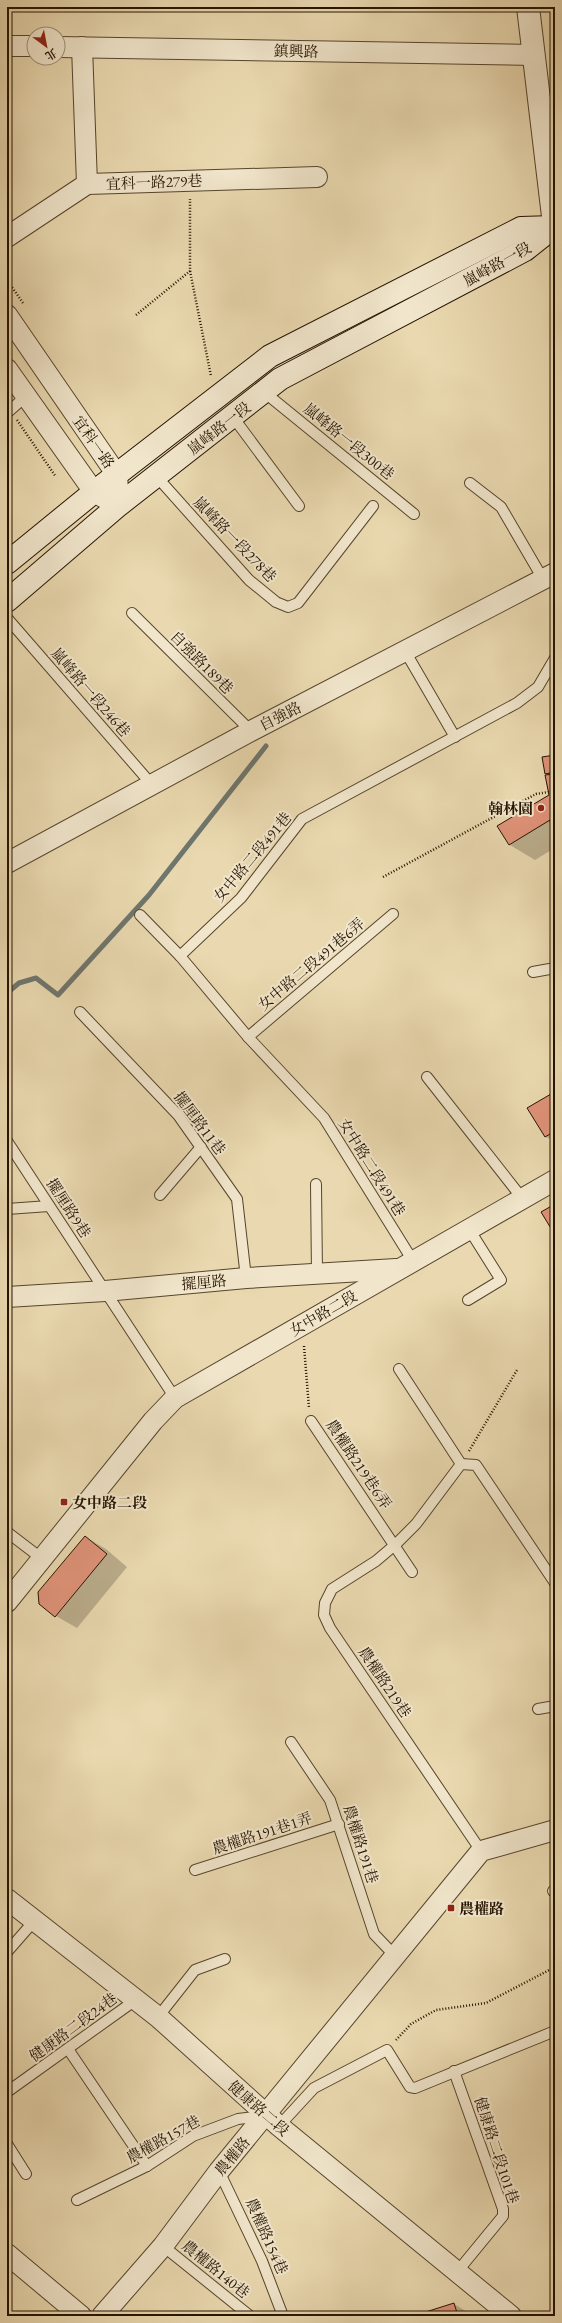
<svg xmlns="http://www.w3.org/2000/svg" width="562" height="2323" font-family="'EB Garamond','Noto Serif TC',serif">
<style>
.shadow{fill:#0003}
.lines{fill:none;stroke-linecap:round;stroke-linejoin:round}
.stream{stroke:#6e766e;stroke-width:5}
.building{fill:#e09379;stroke:#251400}
.service-casing{stroke:#56452c;stroke-width:12}
.minor-casing{stroke:#56452c;stroke-width:22}
.tertiary-casing{stroke:#56452c;stroke-width:24}
.secondary-casing{stroke:#251400;stroke-width:24}
.path{stroke:#251400;stroke-width:2.5;stroke-dasharray:1 2;stroke-linecap:butt}
.service{stroke:#f1e6cc;stroke-width:10}
.minor{stroke:#f1e6cc;stroke-width:20}
.tertiary{stroke:#f1e6cc;stroke-width:22}
.secondary{stroke:#f1e6cc;stroke-width:22}
.poi-dot{fill:#8f2418;stroke:#f1e6cc;stroke-width:1.5}
.labels{text-anchor:middle;dominant-baseline:central;stroke-width:4;stroke-linejoin:round;paint-order:stroke}
.street-label{font-size:15px;fill:#251400;stroke:#f1e6cc}
.poi-label{font-size:15px;font-weight:bold;fill:#251400;stroke:#f1e6cc;text-anchor:start}
</style>
<rect width="100%" height="100%" fill="#ead9b0"/>
<filter id="stains"><feTurbulence type="fractalNoise" baseFrequency=".005" numOctaves="4"/><feColorMatrix values="0 0 0 0 .2 0 0 0 0 .09 0 0 0 0 .02 0 0 0 .5 -.17"/></filter>
<radialGradient id="worn" r=".72"><stop offset=".6" stop-color="#630" stop-opacity="0"/><stop offset="1" stop-color="#630" stop-opacity=".3"/></radialGradient>
<!-- shadow -->
<g class="shadow">
<path d="M555,756v103l-2,-10 -18,11 -25,-15 40,-49v-20l-4,-3z"/>
<path d="M551,1095l4,3 -1,43 -8,-4 -17,-29z"/>
<path d="M85,1537l21,12 21,18 -50,61 -21,-12 -16,-13z"/>
<path d="M454,2304l15,9 1,3h-53z"/>
</g>
<g class="lines">
<!-- stream -->
<path class="stream" d="M7,993l12,-10 17,-5 22,17 91,-100 117,-149"/>
</g>
<!-- building -->
<g class="building">
<path d="M555,755v17l-10,2 -3,-17z"/>
<path d="M555,774v63l-2,1 -3,-18 -41,25 -12,-19 52,-31 -4,-20z"/>
<path d="M555,839v16h-2l-2,-15z"/>
<path d="M551,1094l4,7v30l-10,6 -18,-29z"/>
<path d="M555,1204v31l-14,-23z"/>
<path d="M85,1536l22,18 -52,63 -16,-13 -1,-12z"/>
<path d="M454,2303l4,13h-45z"/>
</g>
<g class="lines">
<defs>
<g id="service">
<path d="M264,392l150,122"/>
<path d="M7,413l19,-17"/>
<path d="M233,417l66,89"/>
<path d="M157,477l92,103 27,22 12,5 10,-4 75,-97"/>
<path d="M470,483l31,24 42,72"/>
<path d="M132,613l119,118"/>
<path d="M7,618l146,168"/>
<path d="M405,651l50,86"/>
<path d="M140,915l40,41 68,81 76,81 89,143"/>
<path d="M180,956l61,-58 61,-79 215,-116 21,-16 17,-29"/>
<path d="M533,972l22,-4"/>
<path d="M80,1012l98,103 59,84 9,79"/>
<path d="M248,1037l145,-123"/>
<path d="M427,1077l95,121"/>
<path d="M7,1141l168,257"/>
<path d="M316,1184l1,90"/>
<path d="M160,1195l41,-48"/>
<path d="M7,1209l42,-3"/>
<path d="M468,1300l33,-20 -32,-51"/>
<path d="M399,1369l62,95 -45,60 -20,20 -20,17 -44,28 -7,14 -1,12 6,13 151,223"/>
<path d="M311,1421l101,151"/>
<path d="M461,1464l15,1 79,118"/>
<path d="M7,1532l34,26"/>
<path d="M538,1709l17,-3"/>
<path d="M291,1742l39,58 44,134 22,23"/>
<path d="M195,1870l144,-46"/>
<path d="M553,1891h2"/>
<path d="M7,1952l28,-32"/>
<path d="M158,2017l37,-47 30,-11"/>
<path d="M68,2049l79,117"/>
<path d="M454,2071l49,138v7l-46,56"/>
<path d="M7,2092l130,-93"/>
<path d="M279,2126l35,-38 73,-38 23,37 5,1 140,-57"/>
<path d="M7,2144l19,30"/>
<path d="M219,2171l43,90 21,55"/>
<path d="M77,2200l70,-34 46,-30 45,-17 24,-3"/>
<path d="M163,2246l87,70"/>
</g>
<g id="minor">
<path d="M7,46h27"/>
<path d="M58,47l475,8"/>
<path d="M82,47l5,137"/>
<path d="M7,237l80,-53 230,-7"/>
<path d="M7,315l110,160 2,30"/>
<path d="M7,369l87,123 14,8"/>
<path d="M7,863l244,-132 304,-158"/>
<path d="M7,1297l98,-6 141,-13 150,-9"/>
<path d="M7,1602l146,-181 22,-23 380,-218"/>
<path d="M7,1899l151,118 121,109 232,190"/>
<path d="M7,2254l74,62"/>
<path d="M102,2316l61,-70 56,-75 262,-320 74,-21"/>
</g>
<path id="tertiary" d="M528,7l27,226"/>
<g id="secondary">
<path d="M7,563l87,-71 176,-136 251,-128 33,-1"/>
<path d="M7,601l112,-96 161,-126 245,-129 29,-23"/>
</g>
</defs>
<!-- service casing -->
<use href="#service" class="service-casing"/>
<!-- minor casing -->
<use href="#minor" class="minor-casing"/>
<!-- tertiary casing -->
<use href="#tertiary" class="tertiary-casing"/>
<!-- secondary casing -->
<use href="#secondary" class="secondary-casing"/>
<!-- path -->
<g class="path">
<path d="M190,271l21,105"/>
<path d="M7,280l16,23"/>
<path d="M136,315l54,-44v-72"/>
<path d="M17,420l39,57"/>
<path d="M383,877l153,-83 19,-3"/>
<path d="M304,1346l5,62"/>
<path d="M469,1451l48,-81"/>
<path d="M396,2040l15,-16 25,-14 50,-7 69,-36"/>
</g>
<!-- service -->
<use href="#service" class="service"/>
<!-- minor -->
<use href="#minor" class="minor"/>
<!-- tertiary -->
<use href="#tertiary" class="tertiary"/>
<!-- secondary -->
<use href="#secondary" class="secondary"/>
</g>
<!-- markers -->
<g class="poi-dot">
<circle cx="541" cy="808" r="4"/>
<rect x="60" y="1498" width="8" height="8" rx="2"/>
<rect x="447" y="1904" width="8" height="8" rx="2"/>
</g>
<g class="labels">
<!-- street labels -->
<g class="street-label">
<text transform="translate(296 51) rotate(1)">鎮興路</text>
<text transform="translate(154 182) rotate(-2)">宜科一路279巷</text>
<text transform="translate(497 264) rotate(-29)">嵐峰路一段</text>
<text transform="translate(219 428) rotate(-38)">嵐峰路一段</text>
<text transform="translate(349 441) rotate(39)">嵐峰路一段300巷</text>
<text transform="translate(94 442) rotate(55)">宜科一路</text>
<text transform="translate(235 539) rotate(46)">嵐峰路一段278巷</text>
<text transform="translate(202 662) rotate(45)">自強路189巷</text>
<text transform="translate(91 692) rotate(49)">嵐峰路一段246巷</text>
<text transform="translate(280 716) rotate(-27)">自強路</text>
<text transform="translate(252 857) rotate(-50)">女中路二段491巷</text>
<text transform="translate(311 964) rotate(-40)">女中路二段491巷6弄</text>
<text transform="translate(200 1123) rotate(53)">擺厘路11巷</text>
<text transform="translate(372 1167) rotate(58)">女中路二段491巷</text>
<text transform="translate(69 1208) rotate(57)">擺厘路9巷</text>
<text transform="translate(204 1282) rotate(-5)">擺厘路</text>
<text transform="translate(323 1313) rotate(-30)">女中路二段</text>
<text transform="translate(359 1464) rotate(56)">農權路219巷6弄</text>
<text transform="translate(385 1682) rotate(56)">農權路219巷</text>
<text transform="translate(262 1833) rotate(-18)">農權路191巷1弄</text>
<text transform="translate(361 1844) rotate(72)">農權路191巷</text>
<text transform="translate(73 2027) rotate(-36)">健康路二段24巷</text>
<text transform="translate(259 2108) rotate(41)">健康路二段</text>
<text transform="translate(163 2139) rotate(-29)">農權路157巷</text>
<text transform="translate(497 2150) rotate(72)">健康路二段101巷</text>
<text transform="translate(232 2156) rotate(-50)">農權路</text>
<text transform="translate(267 2236) rotate(66)">農權路154巷</text>
<text transform="translate(216 2269) rotate(39)">農權路140巷</text>
</g>
<!-- poi labels -->
<g class="poi-label">
<text x="533" y="808" text-anchor="end">翰林園</text>
<text x="72" y="1502">女中路二段</text>
<text x="459" y="1908">農權路</text>
</g>
</g>
<!-- margin -->
<rect width="562" height="2323" fill="none" stroke="#ead9b0" stroke-width="24"/>
<rect x="8" y="8" width="546" height="2307" fill="none" stroke="#251400" stroke-width="2"/>
<rect x="12" y="12" width="538" height="2299" fill="none" stroke="#251400"/>
<!-- north arrow -->
<g transform="translate(46 46) rotate(148)"><circle r="19" fill="#f1e6cc" stroke="#9f927a"/>
<path d="M0-3L7 15L0 10L-7 15Z" fill="#8f2418"/>
<text y="-6" font-size="11" font-weight="bold" text-anchor="middle" fill="#251400">北</text>
</g>
<rect width="100%" height="100%" filter="url(#stains)"/>
<rect width="100%" height="100%" fill="url(#worn)"/>
</svg>
